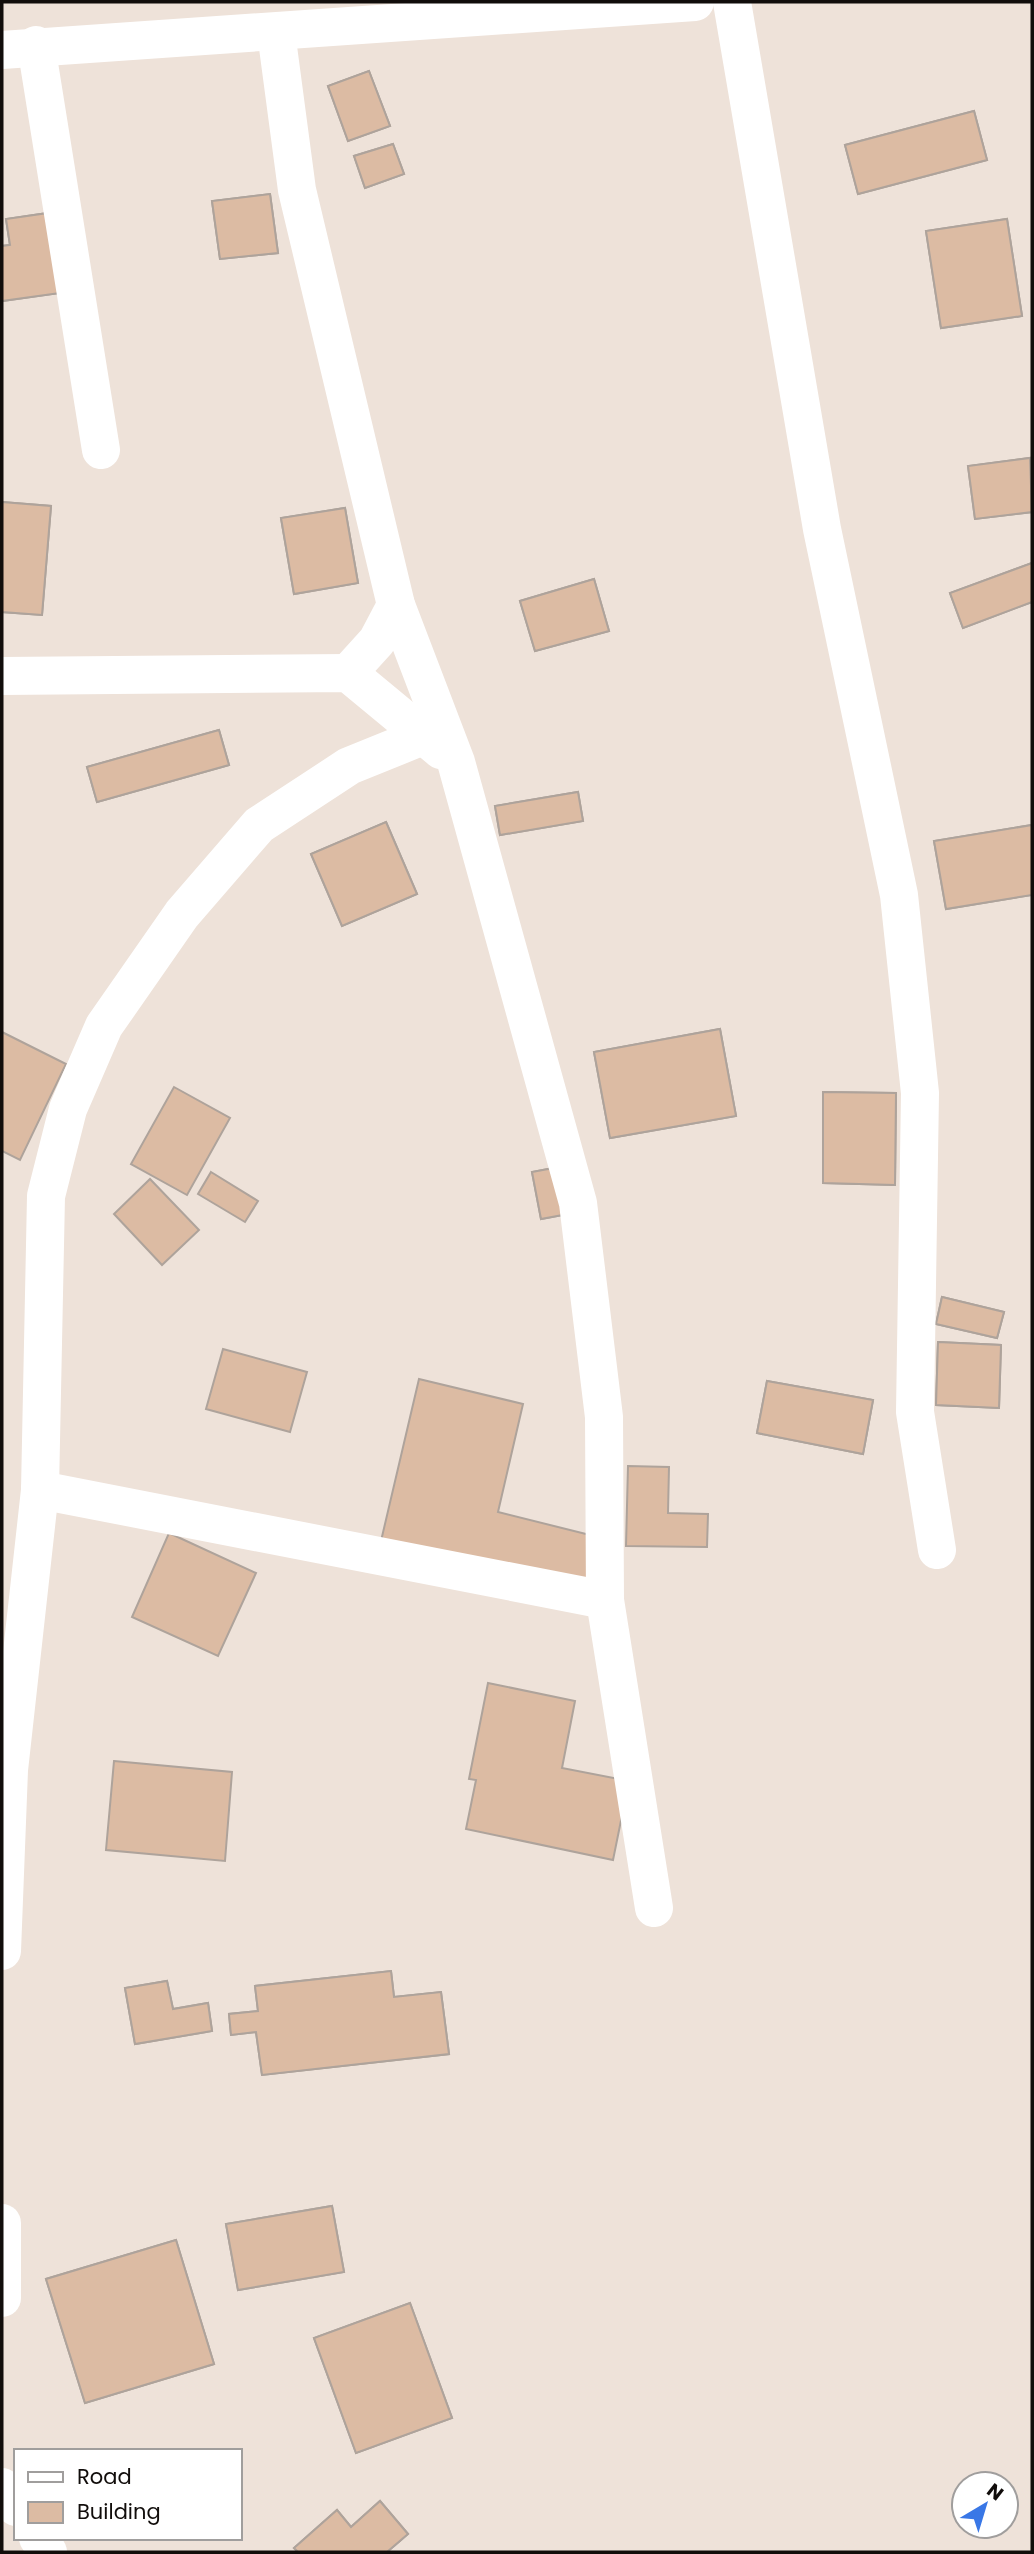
<svg xmlns="http://www.w3.org/2000/svg" width="1034" height="2554" font-family="Poppins,sans-serif">
<style>
.building{fill:#dcbba3;stroke:#aea39b;stroke-width:2}
.lines{fill:none;stroke-linecap:round;stroke-linejoin:round}
.minor{stroke:#fff;stroke-width:38}
</style>
<rect width="100%" height="100%" fill="#eee2d9"/>
<!-- building -->
<g class="building">
<path d="M369,71l21,55 -42,15 -20,-55z"/>
<path d="M369,71l21,55 -42,15 -20,-55z"/>
<path d="M974,111l13,49 -129,34 -13,-49z"/>
<path d="M974,111l13,49 -129,34 -13,-49z"/>
<path d="M393,144l11,30 -39,14 -11,-32z"/>
<path d="M393,144l11,30 -39,14 -11,-32z"/>
<path d="M270,194l8,59 -58,6 -8,-58z"/>
<path d="M270,194l8,59 -58,6 -8,-58z"/>
<path d="M48,213l12,80 -58,8v-55l8,-1 -4,-26z"/>
<path d="M48,213l12,80 -58,8v-55l8,-1 -4,-26z"/>
<path d="M1007,219l15,97 -81,12 -15,-97z"/>
<path d="M1007,219l15,97 -81,12 -15,-97z"/>
<path d="M1030,458l2,54 -57,7 -7,-53z"/>
<path d="M1030,458l2,54 -57,7 -7,-53z"/>
<path d="M2,502l49,4 -9,109 -40,-3z"/>
<path d="M2,502l49,4 -9,109 -40,-3z"/>
<path d="M345,508l13,75 -64,11 -13,-76z"/>
<path d="M345,508l13,75 -64,11 -13,-76z"/>
<path d="M1032,563v39l-69,26 -13,-35z"/>
<path d="M1032,563v39l-69,26 -13,-35z"/>
<path d="M594,579l15,52 -74,20 -15,-50z"/>
<path d="M594,579l15,52 -74,20 -15,-50z"/>
<path d="M219,730l10,35 -132,37 -10,-35z"/>
<path d="M219,730l10,35 -132,37 -10,-35z"/>
<path d="M578,792l5,29 -83,14 -5,-29z"/>
<path d="M578,792l5,29 -83,14 -5,-29z"/>
<path d="M386,822l31,72 -75,32 -31,-72z"/>
<path d="M386,822l31,72 -75,32 -31,-72z"/>
<path d="M1032,825v70l-86,14 -12,-68z"/>
<path d="M1032,825v70l-86,14 -12,-68z"/>
<path d="M720,1029l16,87 -126,22 -16,-86z"/>
<path d="M720,1029l16,87 -126,22 -16,-86z"/>
<path d="M2,1032l64,32 -46,96 -18,-9z"/>
<path d="M174,1087l56,31 -43,77 -56,-31z"/>
<path d="M823,1092l73,1 -1,92 -72,-2z"/>
<path d="M823,1092l73,1 -1,92 -72,-2z"/>
<path d="M559,1167l9,47 -27,5 -9,-47z"/>
<path d="M559,1167l9,47 -27,5 -9,-47z"/>
<path d="M211,1172l47,29 -13,21 -47,-28z"/>
<path d="M150,1179l49,51 -37,35 -48,-51z"/>
<path d="M942,1297l62,15 -7,26 -61,-14z"/>
<path d="M942,1297l62,15 -7,26 -61,-14z"/>
<path d="M938,1342l63,3 -2,63 -63,-3z"/>
<path d="M938,1342l63,3 -2,63 -63,-3z"/>
<path d="M223,1349l84,23 -17,60 -84,-23z"/>
<path d="M419,1379l104,25 -25,108 100,25 -12,53 -205,-49z"/>
<path d="M767,1381l106,19 -10,54 -106,-21z"/>
<path d="M767,1381l106,19 -10,54 -106,-21z"/>
<path d="M628,1466l41,1 -1,46 40,1 -1,33 -81,-1z"/>
<path d="M169,1533l87,40 -38,83 -86,-39z"/>
<path d="M488,1683l87,18 -13,67 67,13 -16,79 -147,-31 10,-49 -7,-1z"/>
<path d="M114,1761l118,11 -7,89 -119,-11z"/>
<path d="M391,1971l3,26 47,-5 8,62 -187,21 -6,-43 -25,3 -2,-21 29,-3 -3,-25z"/>
<path d="M391,1971l3,26 47,-5 8,62 -187,21 -6,-43 -25,3 -2,-21 29,-3 -3,-25z"/>
<path d="M167,1981l6,28 35,-6 4,28 -77,13 -10,-56z"/>
<path d="M167,1981l6,28 35,-6 4,28 -77,13 -10,-56z"/>
<path d="M332,2206l12,66 -106,18 -12,-66z"/>
<path d="M332,2206l12,66 -106,18 -12,-66z"/>
<path d="M176,2240l38,124 -129,39 -39,-124z"/>
<path d="M176,2240l38,124 -129,39 -39,-124z"/>
<path d="M410,2303l42,115 -96,35 -42,-115z"/>
<path d="M410,2303l42,115 -96,35 -42,-115z"/>
<path d="M380,2501l28,33 -21,18h-89l-4,-4 43,-38 14,17z"/>
<path d="M380,2501l28,33 -21,18h-89l-4,-4 43,-38 14,17z"/>
</g>
<g class="lines">
<!-- minor -->
<g class="minor">
<path d="M732,2l90,527 77,366 21,198 -5,319 22,138"/>
<path d="M276,32l21,158 99,415 60,157 122,441 26,214 1,183 49,308"/>
<path d="M36,45l65,405"/>
<path d="M2,50l693,-48"/>
<path d="M348,673l29,-32 19,-36"/>
<path d="M2,676l346,-3 93,77"/>
<path d="M40,1490l565,110"/>
<path d="M2,1951l7,-181 31,-280 6,-294 22,-87 36,-83 78,-112 77,-89 90,-59 74,-30"/>
<path d="M2,2223v75"/>
<path d="M2,2487l14,20"/>
<path d="M38,2538l10,14"/>
</g>
</g>
<!-- border -->
<rect width="1034" height="2554" fill="none" stroke="#110d0b" stroke-width="7"/>
<!-- legend -->
<rect x="14" y="2449" width="228" height="91" fill="#ffffff" stroke="#a09e9d" stroke-width="2"/>
<rect x="28" y="2472" width="35" height="10" fill="#ffffff" stroke="#a09e9d" stroke-width="2"/>
<text x="77" y="2484" font-size="21" fill="#110d0b">Road</text>
<rect x="28" y="2502" width="35" height="21" fill="#dcbba3" stroke="#a09e9d" stroke-width="2"/>
<text x="77" y="2519" font-size="21" fill="#110d0b">Building</text>
<!-- north arrow -->
<g transform="translate(985 2505) rotate(38)"><circle r="33" fill="#ffffff" stroke="#a09e9d" stroke-width="2"/>
<path d="M0-5L12 26L0 18L-12 26Z" fill="#3977e6"/>
<text y="-10" font-size="19" font-weight="bold" text-anchor="middle" fill="#110d0b">N</text>
</g>
</svg>
